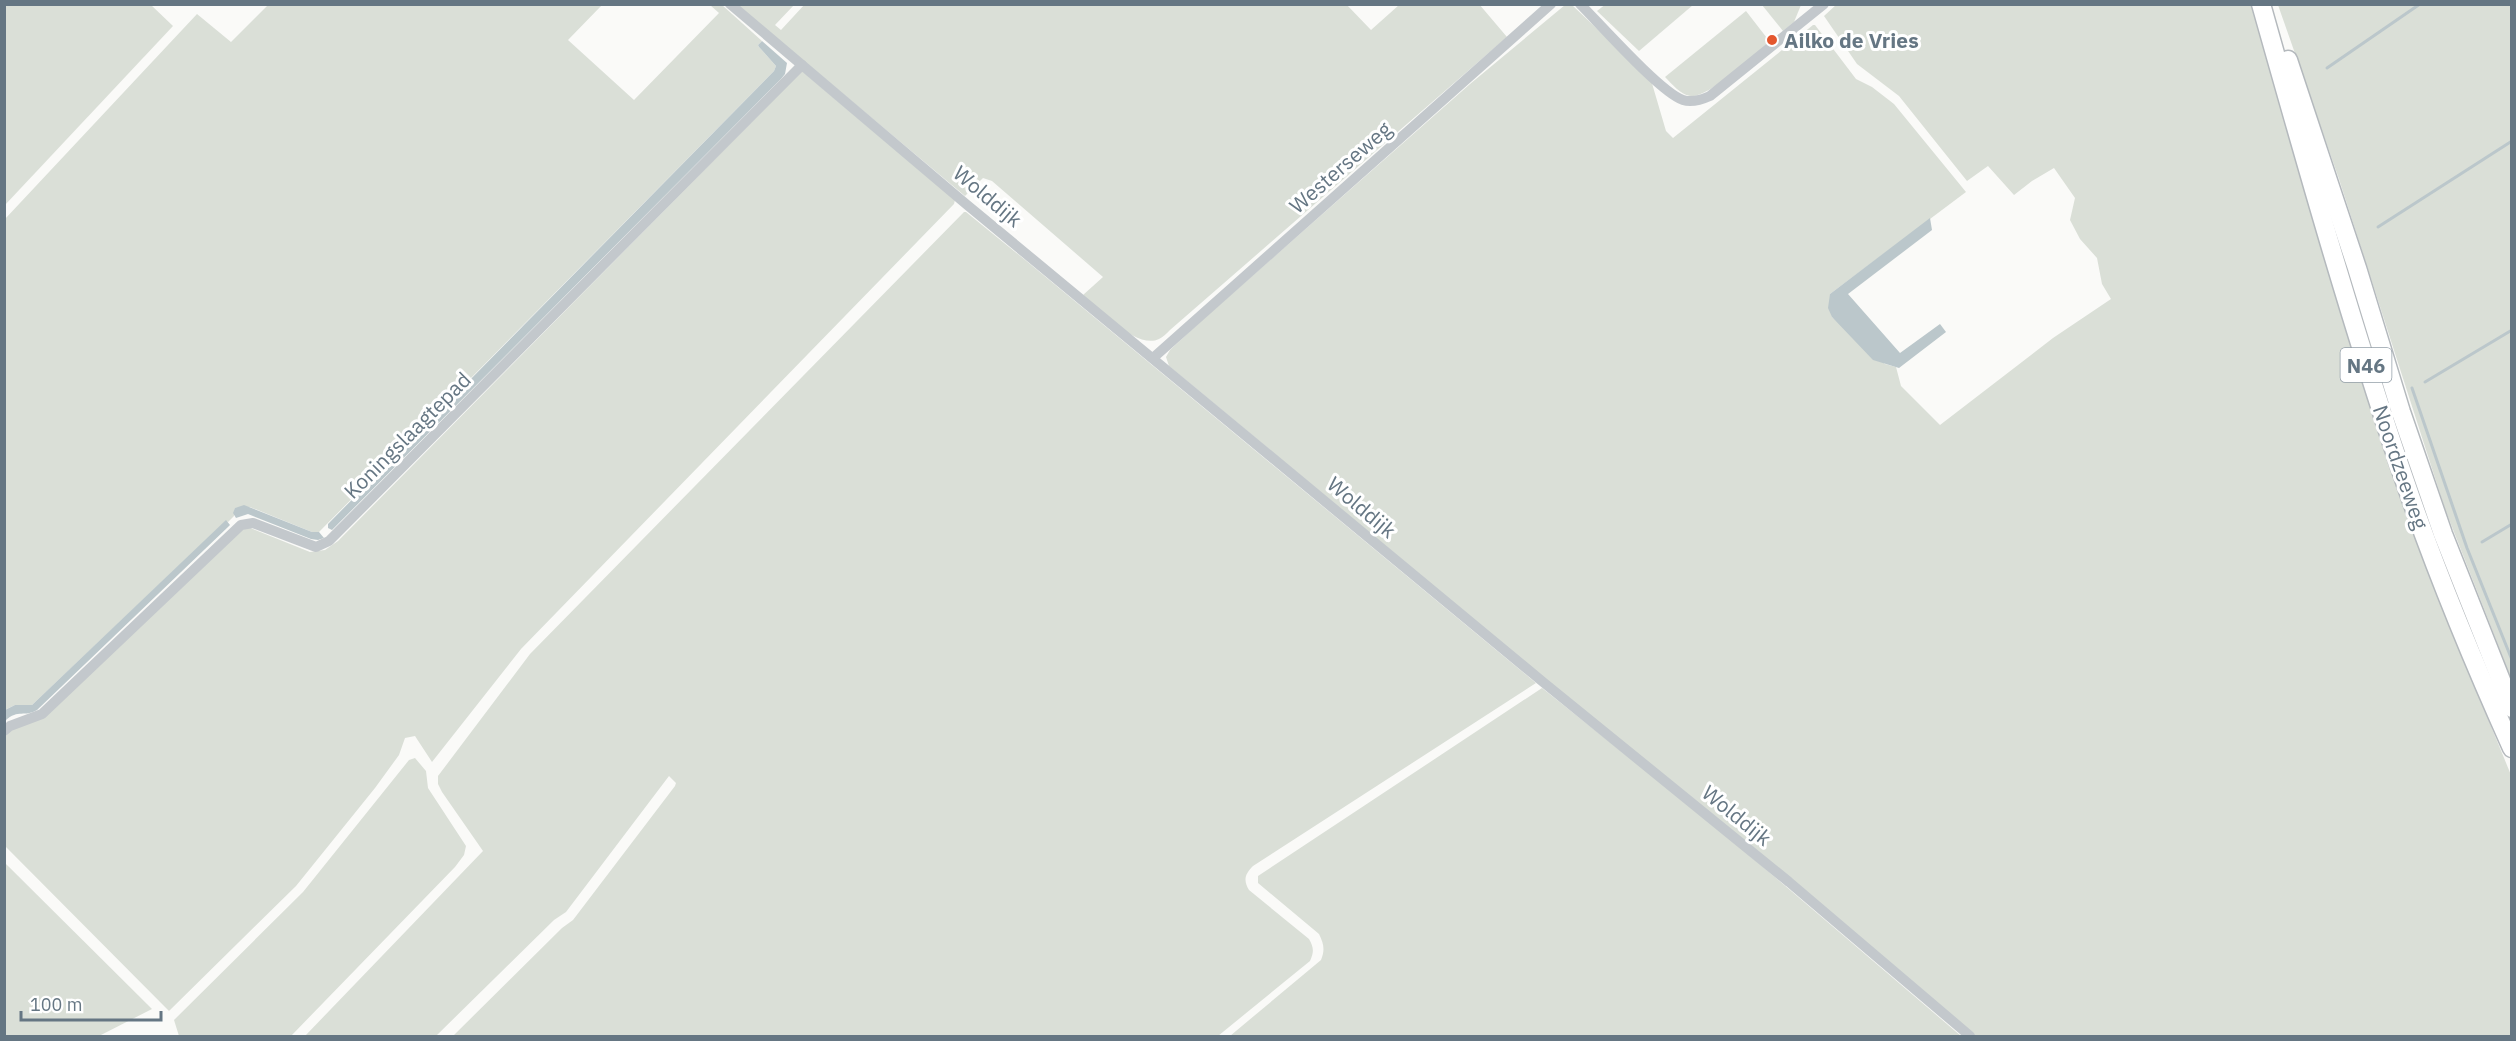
<svg xmlns="http://www.w3.org/2000/svg" width="2516" height="1041" font-family="'IBM Plex Sans',sans-serif">
<style>
.green{fill:#dadfd7}
.water{fill:#bbc7cb}
.lines{fill:none;stroke-linecap:round;stroke-linejoin:round}
.stream{stroke:#bbc7cb;stroke-width:3}
.trunk-casing{stroke:#b4b9bd;stroke-width:21}
.minor{stroke:#c3c8cc;stroke-width:10}
.trunk{stroke:#fff;stroke-width:18}
.poi-dot{fill:#e4572e;stroke:#fff;stroke-width:2}
.labels{text-anchor:middle;dominant-baseline:central;stroke-width:6;stroke-linejoin:round;paint-order:stroke}
.shield{fill:#fff;stroke:#939fa8;stroke-width:1.5}
.shield-label{font-size:20px;font-weight:bold;fill:#657683}
.poi-label{font-size:21px;font-weight:bold;fill:#657683;stroke:#fff;text-anchor:start}
.street-label{font-size:21px;fill:#657683;stroke:#fff}
</style>
<rect width="100%" height="100%" fill="#fafaf8"/>
<!-- green -->
<g class="green">
<path d="M5,4l146,1 22,21 -168,179z"/>
<path d="M805,4h541l25,26 28,-25 80,-1 28,33 -337,293c-3,3 -7,7 -11,9 -22,11 -60,-30 -76,-44l20,-18 -111,-96 -9,-3 -18,18 -228,-191h57l-19,20 6,5z"/>
<path d="M1606,4h87v1l-54,46 -42,-40z"/>
<path d="M1837,4l417,1 186,597 71,173v261h-536l-806,-670 -3,-9 4,-7 30,-28 270,-238 95,-79h7l79,75 15,51 7,7 140,-113h2l41,54 16,8 22,17 72,88 -136,102 2,23 53,47 11,3 5,19 39,39 113,-87 58,-39 -9,-15 -5,-26 -17,-19 -10,-19 5,-22 -21,-30 -22,13 -18,14 -26,-29 -21,15 -68,-85 -42,-32 -33,-48z"/>
<path d="M268,5h334l-34,35 66,60 85,-87 -9,-8h12l40,36 -4,4 1,2 17,19 -2,5 -455,461h-7l-62,-25 -15,1 -1,8 -6,6 -2,-1 -194,184h-17l-10,5v-491l192,-205 34,28z"/>
<path d="M1762,5h39l-7,17 -11,9z"/>
<path d="M2278,5h233v673l-66,-169 -106,-330z"/>
<path d="M1746,11l24,31c-14,11 -62,57 -80,54 -10,-2 -18,-12 -25,-19z"/>
<path d="M802,71l153,129 -1,4 -433,445 -89,113 -17,-26 -10,2 -6,17 -24,33 -79,98 -127,125 -164,-165v-111l6,-6 29,-10 201,-189 7,-3 62,25 15,-2 13,-9z"/>
<path d="M964,212h2l58,47 512,424 -283,183c-8,8 -10,14 -4,24l60,49c5,9 5,13 1,22l-92,75h-765l109,-108 11,-8 102,-134 1,-3 -7,-7 -103,136 -12,8 -118,116h-131l178,-185 -41,-59 -4,-8v-8l92,-122z"/>
<path d="M1542,688l173,138 246,210h-731l91,-76c4,-10 3,-16 -2,-26l-61,-51v-7z"/>
<path d="M415,758l11,13 2,17 38,58 -2,9 -9,12 -164,169h-112l-5,-16 129,-128 106,-132z"/>
<path d="M4,862l148,147 -53,27h-94z"/>
</g>
<!-- water -->
<g class="water">
<path d="M762,41l25,22 -2,11 -4,5 -449,451 -4,-2v-4l446,-453 2,-5 -17,-19 -1,-2z"/>
<path d="M1930,218l2,12 -84,64 52,59 40,-29 6,8 -47,36 -26,-8 -41,-43 -4,-9 2,-14z"/>
<path d="M244,505l68,27h7l5,6 -6,2 -7,-1 -63,-25 -12,4 -3,-5 2,-5z"/>
<path d="M226,520l4,5 -2,2 -191,183c-13,8 -18,-2 -32,11v-11l10,-5h17z"/>
</g>
<g class="lines">
<!-- stream -->
<g class="stream">
<path d="M2327,68l93,-64"/>
<path d="M2378,227l134,-86"/>
<path d="M2425,382l87,-52"/>
<path d="M2412,388l55,160 45,112"/>
<path d="M2482,542l30,-18"/>
</g>
<defs>
<g id="trunk">
<path d="M2261,4c44,156 88,312 140,466 32,94 70,187 111,278"/>
<path d="M2288,60l69,208 44,144 42,122 69,174"/>
</g>
</defs>
<!-- trunk casing -->
<use href="#trunk" class="trunk-casing"/>
<!-- minor -->
<g class="minor">
<path d="M730,4l236,200 577,478 246,200 181,154"/>
<path d="M1580,4c20,20 81,89 103,96 9,3 18,0 27,-4l114,-92"/>
<path d="M1153,358l398,-354"/>
<path d="M4,731l6,-5 32,-12 199,-189 12,-2 63,24 13,-6 473,-476"/>
</g>
<!-- trunk -->
<use href="#trunk" class="trunk"/>
</g>
<!-- markers -->
<circle class="poi-dot" cx="1772" cy="40" r="6"/>
<g class="labels">
<!-- shield labels -->
<rect class="shield" x="2340.5" y="348" width="51" height="34" rx="4.5"/>
<g class="shield-label">
<text x="2366" y="365">N46</text>
</g>
<!-- poi labels -->
<g class="poi-label">
<text x="1784" y="40">Ailko de Vries</text>
</g>
<!-- street labels -->
<g class="street-label">
<text transform="translate(1340 167) rotate(-41)">Westerseweg</text>
<text transform="translate(988 196) rotate(40)">Wolddijk</text>
<text transform="translate(407 435) rotate(-45)">Koningslaagtepad</text>
<text transform="translate(2401 467) rotate(71)">Noordzeeweg</text>
<text transform="translate(1362 507) rotate(40)">Wolddijk</text>
<text transform="translate(1737 815) rotate(39)">Wolddijk</text>
</g>
</g>
<!-- border -->
<rect width="2516" height="1041" fill="none" stroke="#657683" stroke-width="12"/>
<!-- scale -->
<path d="M21 1011v9h140v-9" fill="none" stroke="#657683" stroke-width="3"/>
<text x="30" y="1011" font-size="18" fill="#657683" stroke="#ffffff" stroke-width="4.5" paint-order="stroke">100 m</text>
</svg>
